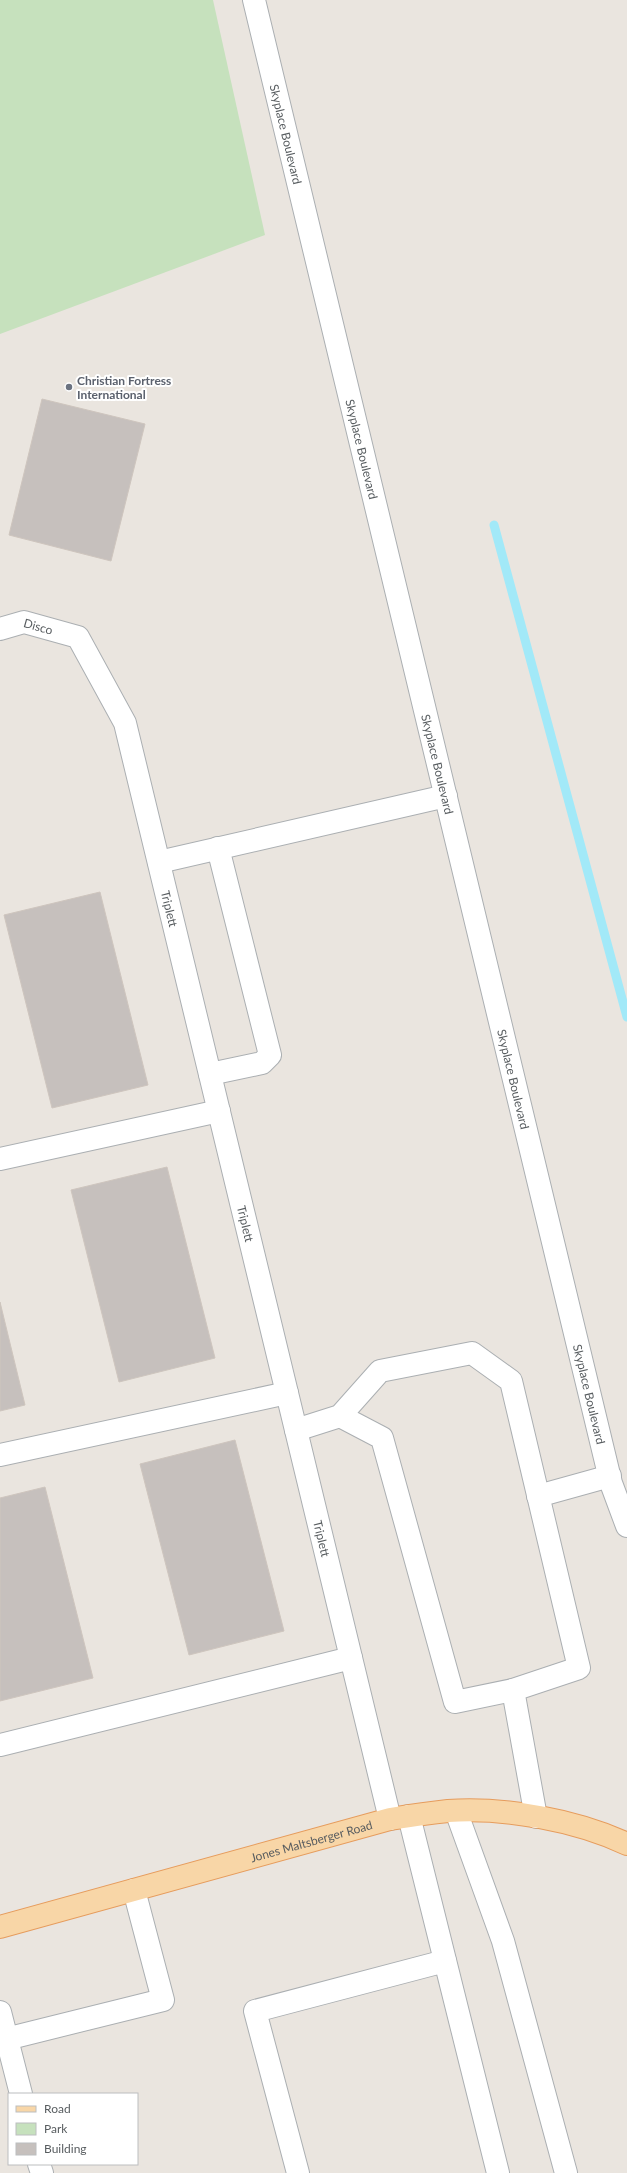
<svg xmlns="http://www.w3.org/2000/svg" width="627" height="2173" font-family="Lato,sans-serif">
<style>
.green{fill:#c6e1bd}
.lines{fill:none;stroke-linecap:round;stroke-linejoin:round}
.stream{stroke:#a2e9f8;stroke-width:9}
.building{fill:#c6c0bd;stroke:#cec5be}
.minor-casing{stroke:#abafb2;stroke-width:24}
.major-casing{stroke:#e69c5d;stroke-width:24}
.minor{stroke:#fff;stroke-width:22}
.major{stroke:#f8d6a7;stroke-width:22}
.worship-dot{fill:#6b7280;stroke:#fff;stroke-width:1.5}
.labels{text-anchor:middle;dominant-baseline:central;stroke-width:4;stroke-linejoin:round;paint-order:stroke}
.street-label{font-size:12px;fill:#585d60;stroke:#fff}
.worship-label{font-size:12px;font-weight:bold;fill:#5b616d;stroke:#fff;text-anchor:start}
</style>
<rect width="100%" height="100%" fill="#eae5df"/>
<!-- green -->
<path class="green" d="M0,0h213l52,235 -265,99z"/>
<g class="lines">
<!-- stream -->
<path class="stream" d="M494,525l133,492"/>
</g>
<!-- building -->
<g class="building">
<path d="M42,399l103,25 -34,137 -102,-26z"/>
<path d="M100,892l48,193 -96,23 -48,-193z"/>
<path d="M167,1167l48,191 -96,24 -48,-192z"/>
<path d="M0,1302l25,103 -25,6z"/>
<path d="M235,1440l49,191 -95,24 -49,-191z"/>
<path d="M45,1487l48,191 -93,23v-203z"/>
</g>
<g class="lines">
<defs>
<g id="minor">
<path id="s1" d="M254,0l357,1483 16,43"/>
<path id="s2" d="M0,629l24,-7 54,15 47,86 265,1096"/>
<path d="M159,862l287,-66"/>
<path d="M210,1074l52,-11 8,-8 -52,-207"/>
<path d="M0,1159l219,-48"/>
<path d="M340,1416l42,22 73,264 58,-12"/>
<path d="M296,1430l44,-14 40,-45 92,-18 39,28 68,287 -66,22 23,127"/>
<path d="M0,1455l287,-62"/>
<path d="M538,1496l72,-20"/>
<path d="M0,1745l351,-87"/>
<path d="M456,1811l47,130 63,232"/>
<path d="M409,1816l89,357"/>
<path d="M0,2012l21,82"/>
<path d="M6,2039l157,-39 -29,-110"/>
<path d="M39,2164l3,9"/>
<path d="M298,2173l-43,-162 190,-50"/>
</g>
<g id="major">
<path id="s3" d="M0,1927l390,-108c19,-3 39,-6 58,-8 56,-4 128,9 179,33"/>
</g>
</defs>
<!-- minor casing -->
<use href="#minor" class="minor-casing"/>
<!-- major casing -->
<use href="#major" class="major-casing"/>
<!-- minor -->
<use href="#minor" class="minor"/>
<!-- major -->
<use href="#major" class="major"/>
</g>
<!-- markers -->
<circle class="worship-dot" cx="69" cy="387" r="4"/>
<g class="labels">
<!-- street labels -->
<g class="street-label">
<text stroke="none"><textPath href="#s1" startOffset="138">Skyplace Boulevard</textPath></text>
<text stroke="none"><textPath href="#s1" startOffset="462">Skyplace Boulevard</textPath></text>
<text stroke="none"><textPath href="#s2" startOffset="40">Disco</textPath></text>
<text stroke="none"><textPath href="#s1" startOffset="786">Skyplace Boulevard</textPath></text>
<text stroke="none"><textPath href="#s2" startOffset="370">Triplett</textPath></text>
<text stroke="none"><textPath href="#s1" startOffset="1110">Skyplace Boulevard</textPath></text>
<text stroke="none"><textPath href="#s2" startOffset="694">Triplett</textPath></text>
<text stroke="none"><textPath href="#s1" startOffset="1434">Skyplace Boulevard</textPath></text>
<text stroke="none"><textPath href="#s2" startOffset="1018">Triplett</textPath></text>
<text stroke="none"><textPath href="#s3" startOffset="323">Jones Maltsberger Road</textPath></text>
</g>
<!-- worship labels -->
<g class="worship-label">
<text x="77" y="380">Christian Fortress<tspan x="77" dy="14">International</tspan></text>
</g>
</g>
<!-- legend -->
<rect x="8" y="2093" width="130" height="72" fill="#ffffff" stroke="#bcbebf"/>
<rect x="16" y="2106" width="20" height="6" fill="#f8d6a7" stroke="#bcbebf"/>
<text x="44" y="2113" font-size="12" fill="#585d60">Road</text>
<rect x="16" y="2123" width="20" height="12" fill="#c6e1bd" stroke="#bcbebf"/>
<text x="44" y="2133" font-size="12" fill="#585d60">Park</text>
<rect x="16" y="2143" width="20" height="12" fill="#c6c0bd" stroke="#bcbebf"/>
<text x="44" y="2153" font-size="12" fill="#585d60">Building</text>
</svg>
